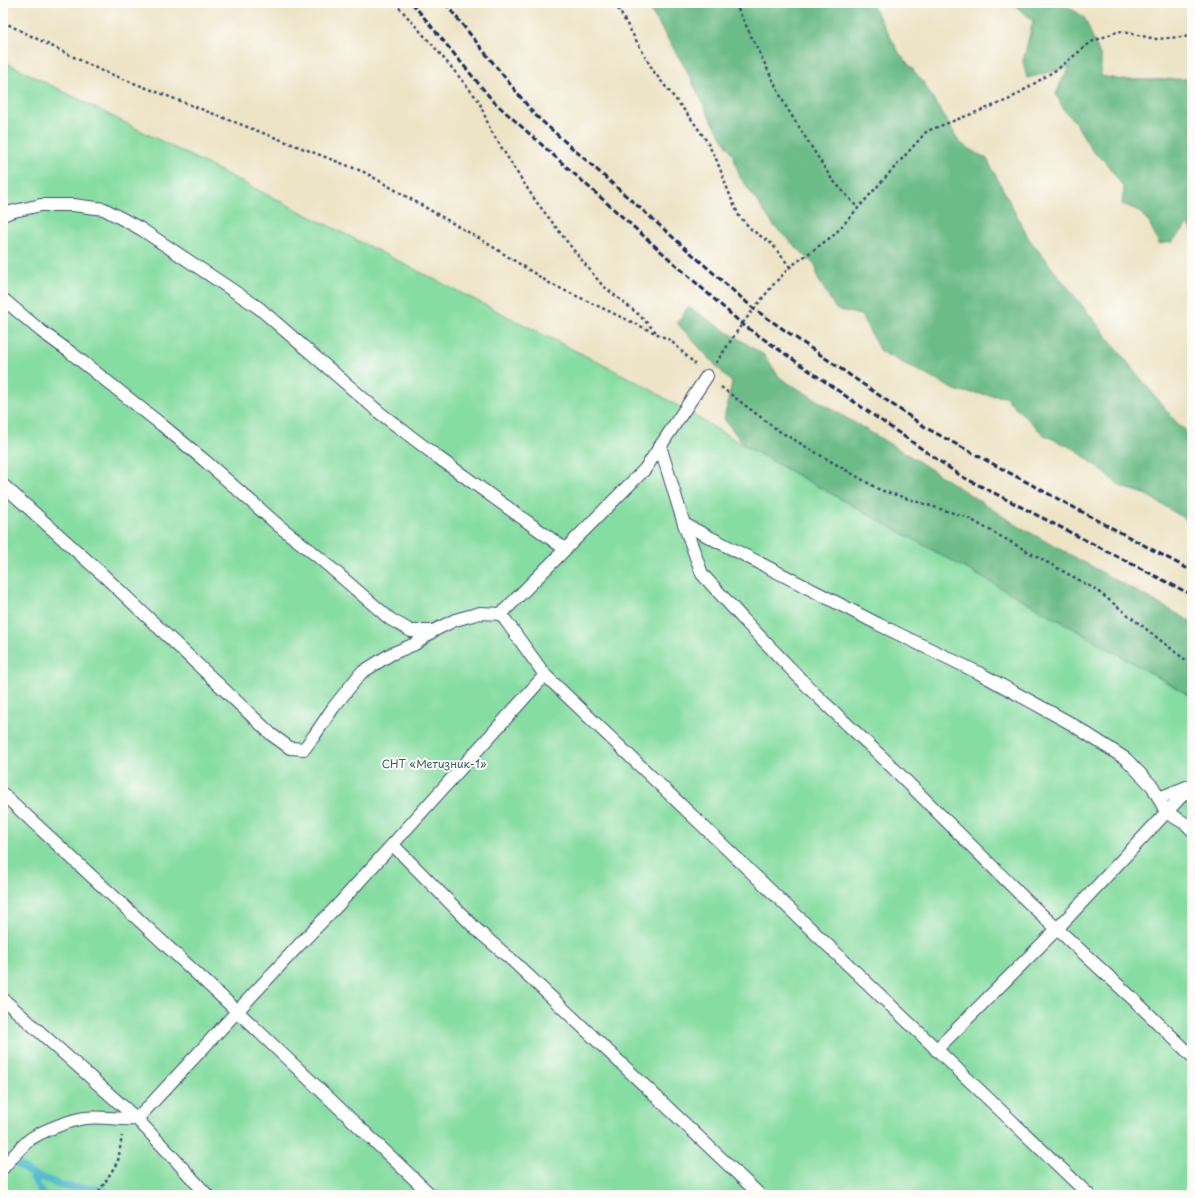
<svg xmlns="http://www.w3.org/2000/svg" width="1195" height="1198" font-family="'Playpen Sans',sans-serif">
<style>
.green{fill:#86dda1;stroke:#508680}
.forest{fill:#6cbc87;stroke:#447672}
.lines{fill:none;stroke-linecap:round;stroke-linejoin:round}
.stream{stroke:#50bacc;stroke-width:7}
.service-casing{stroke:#3a4a6e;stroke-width:14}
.path{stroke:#3a4a6e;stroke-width:2.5;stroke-dasharray:3 3;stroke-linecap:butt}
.service{stroke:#fff;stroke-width:12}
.rail{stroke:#1b2f5e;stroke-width:3;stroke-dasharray:6 3;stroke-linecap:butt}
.labels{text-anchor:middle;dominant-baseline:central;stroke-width:4;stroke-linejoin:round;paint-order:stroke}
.park-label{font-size:11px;fill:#365a6f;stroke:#fdfcf7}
</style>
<rect width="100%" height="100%" fill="#fdfcf7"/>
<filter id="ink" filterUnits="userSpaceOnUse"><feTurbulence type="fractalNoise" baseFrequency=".025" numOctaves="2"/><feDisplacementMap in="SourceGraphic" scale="8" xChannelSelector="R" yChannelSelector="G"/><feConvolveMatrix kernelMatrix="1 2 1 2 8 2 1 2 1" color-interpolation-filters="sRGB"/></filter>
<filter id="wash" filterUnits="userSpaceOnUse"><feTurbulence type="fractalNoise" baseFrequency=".012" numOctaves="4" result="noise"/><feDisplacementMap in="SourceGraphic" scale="16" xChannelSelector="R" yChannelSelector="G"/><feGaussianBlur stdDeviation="0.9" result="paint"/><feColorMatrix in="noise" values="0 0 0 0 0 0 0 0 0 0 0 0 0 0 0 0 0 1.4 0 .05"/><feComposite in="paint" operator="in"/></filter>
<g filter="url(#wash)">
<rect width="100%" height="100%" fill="#ede4c6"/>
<!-- green -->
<path class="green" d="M3,61l638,323 104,62 312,173 135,78v498h-1189z"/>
<!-- forest -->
<g class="forest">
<path d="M646,3h225l29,51 23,28 37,61 27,16 42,80 99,124 48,59 16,14v87l-47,-29 -23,-7 -47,-38 -31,-14 -39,-38 -48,-6 -77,-40 -19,-36 -25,-6 -18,-30 -2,-13 -42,-40 -34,-49 -8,-24 -23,-37 -23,-47z"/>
<path d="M1016,3h46l22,14 17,40v19l22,4 68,-1 1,2v149l-4,-6 -16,18 -13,2 -10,-22 -11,-12 -16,-6 2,-16 -19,-27 -12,-9 -18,-30 -11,-12 -8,-16 6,-14 8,-13 -43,11 -4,-17 10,-40 -16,-14z"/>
<path d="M688,307l76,48 16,23 130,78 108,70 174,96v75l-135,-78 -312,-173 -21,-27 8,-36 -55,-60z"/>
</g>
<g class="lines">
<!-- stream -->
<g class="stream">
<path d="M3,1154l28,20 12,21"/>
<path d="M31,1174l37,13 33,2 15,6"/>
</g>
</g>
</g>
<g filter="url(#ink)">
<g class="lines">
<defs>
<g id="service">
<path d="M3,215l7,-3 31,-7h32l31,4 37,20 118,79 121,105 59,45 126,91"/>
<path d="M3,299l38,32 29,21 92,73 42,35 75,66 37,29 74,64 21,12h22"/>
<path d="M707,376l-62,93 -144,145 44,61 544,520"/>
<path d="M660,446l24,78 18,50 42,46 70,73 69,65 145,144 104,96 60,58"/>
<path d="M3,485l98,88 171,162 18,13 14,1 10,-13 19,-28 28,-35 30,-19 24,-10 18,-13 22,-11 25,-7 21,1"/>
<path d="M684,524l194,100 101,49 91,50 56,36 27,28 13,25 20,12 6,6"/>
<path d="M3,794l234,217 194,184"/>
<path d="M1159,798l30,-12"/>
<path d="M393,845l84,85 36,31 247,234"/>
<path d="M3,999l134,120 33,35 37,41"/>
<path d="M936,1050l121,-121 135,-144"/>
<path d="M3,1168c8,-9 16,-19 25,-27 10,-9 43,-21 57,-23 17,-2 34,2 52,1l162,-174 39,-40 207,-230"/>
</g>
</defs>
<!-- service casing -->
<use href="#service" class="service-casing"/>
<!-- path -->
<g class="path">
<path d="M395,3l42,47 42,51 11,28 26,42 19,29 37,48 30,37 36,29 18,18"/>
<path d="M615,3l39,69 38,48 14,20 11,21 14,37 8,18 13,14 20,14 18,23"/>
<path d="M735,3l50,102 46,73 27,30"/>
<path d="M3,22l97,48 264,102 118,68 69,44 119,56 25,24"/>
<path d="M716,363l26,-39 31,-39 17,-18 44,-32 93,-104 81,-31 51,-32 32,-26 28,-11 37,8 36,-3"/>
<path d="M721,387l58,44 101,59 86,27 129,72 97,76"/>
<path d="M94,1195l7,-6 17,-28 4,-25"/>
</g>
<!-- service -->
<use href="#service" class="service"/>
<!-- rail -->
<g class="rail">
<path d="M412,3l81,98 249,223 219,152 231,119"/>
<path d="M445,3l90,112 219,194 174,120 264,142"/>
</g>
</g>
</g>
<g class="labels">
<!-- park labels -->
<g class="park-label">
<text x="434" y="763">СНТ «Метизник-1»</text>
</g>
</g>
<!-- margin -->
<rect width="1195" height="1198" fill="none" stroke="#fdfcf7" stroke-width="16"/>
</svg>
